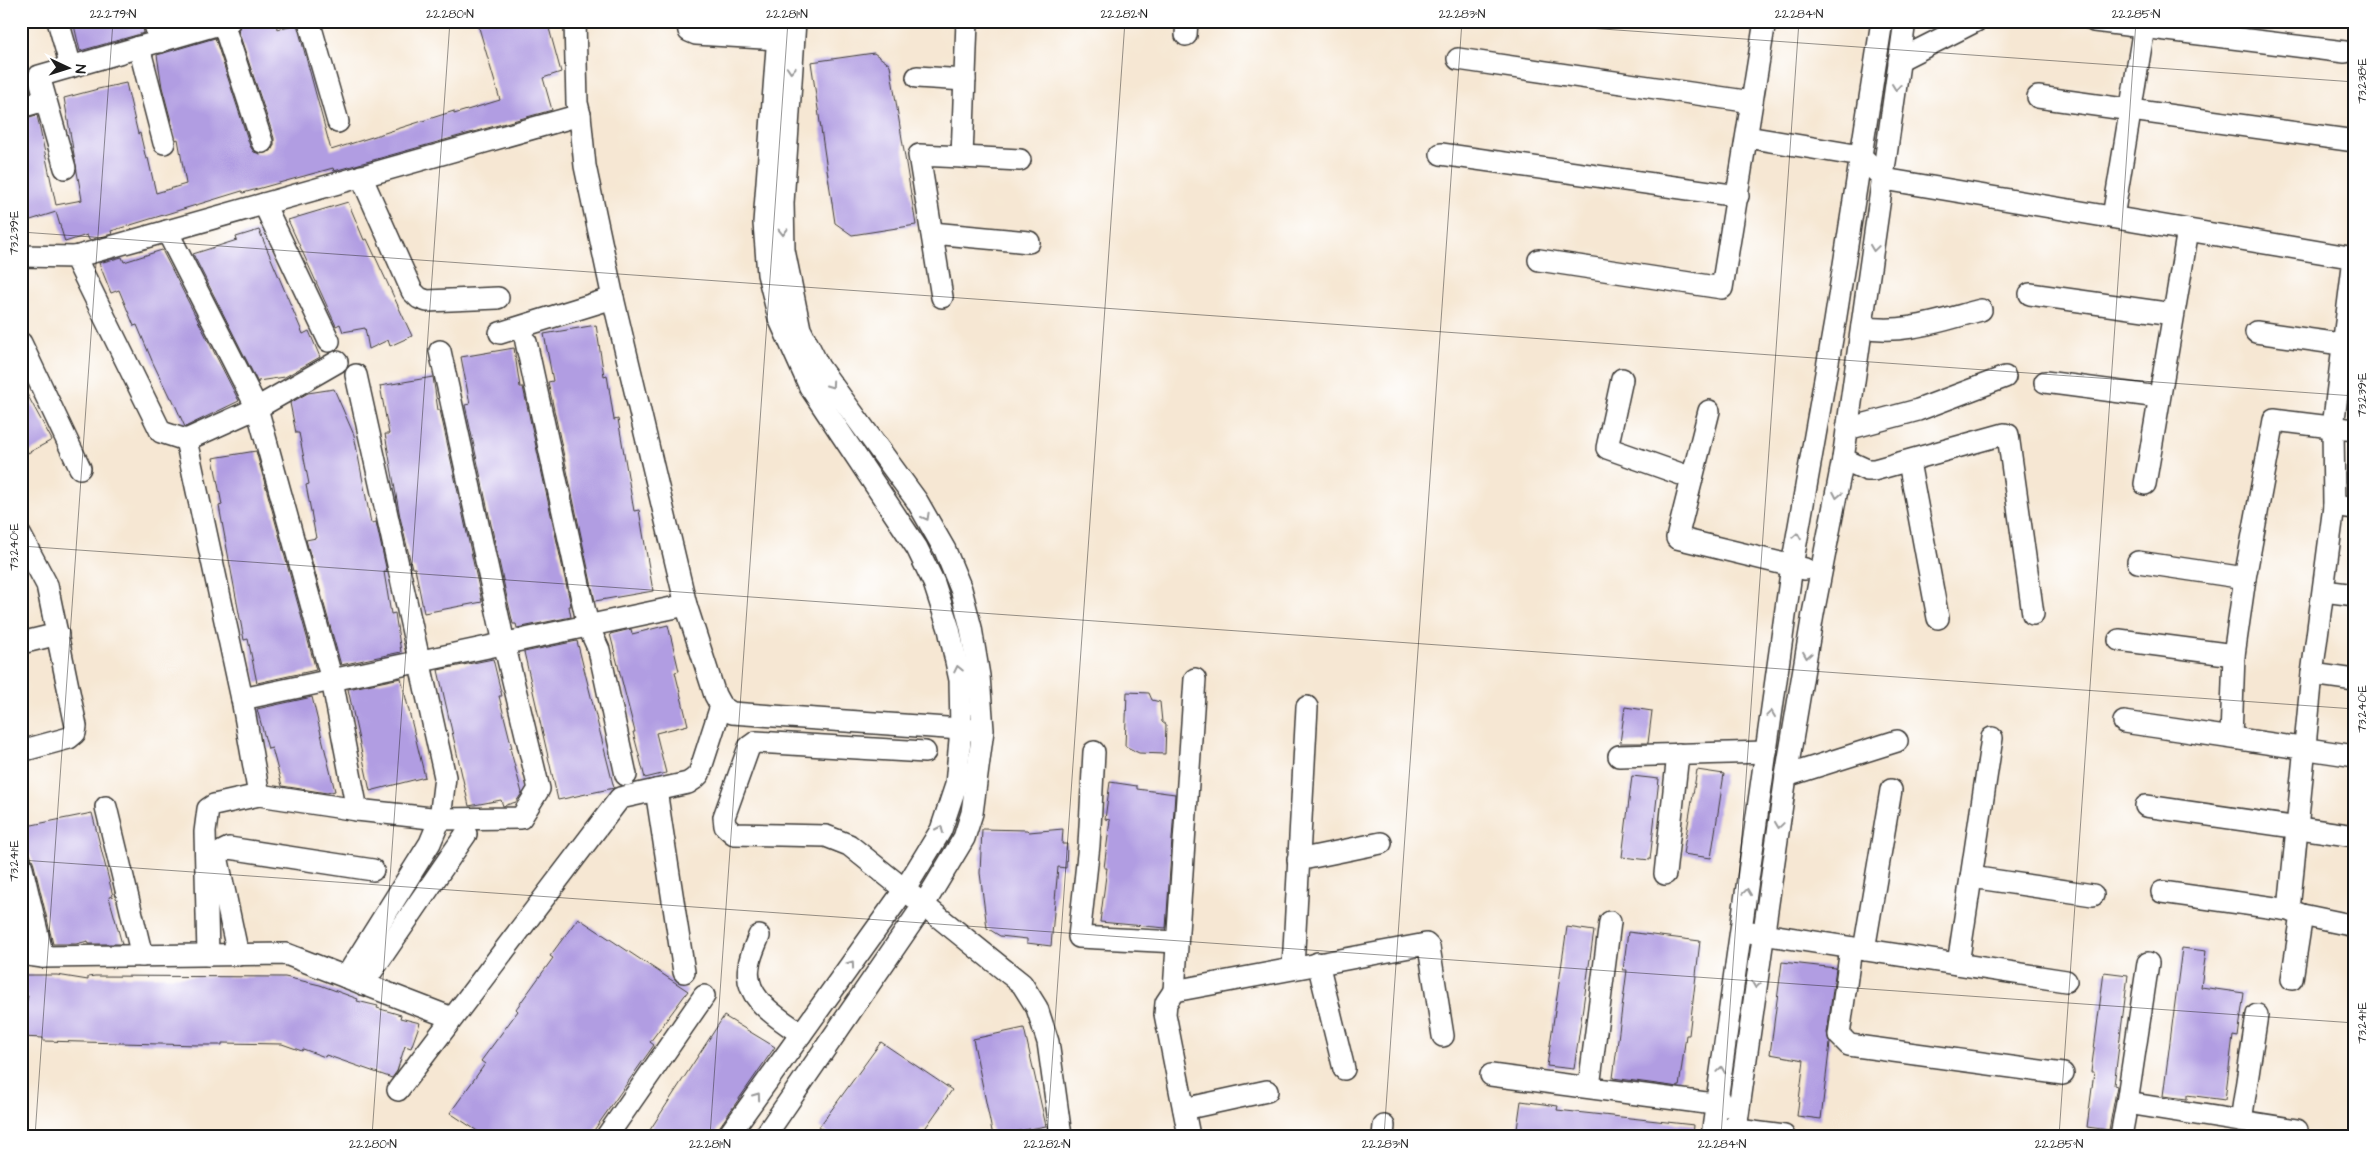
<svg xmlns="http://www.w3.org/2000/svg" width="2376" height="1157" font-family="'Architects Daughter',sans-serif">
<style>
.building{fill:#b19de2}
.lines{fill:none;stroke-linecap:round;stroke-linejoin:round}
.minor-casing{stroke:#3d3a37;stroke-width:24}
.minor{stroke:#fff;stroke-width:21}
.oneway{stroke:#999}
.ticks{fill:none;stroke:#1c1c1c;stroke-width:1;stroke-opacity:0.45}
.neatline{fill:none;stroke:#1c1c1c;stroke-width:2}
.ticks-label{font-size:12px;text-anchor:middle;fill:#1c1c1c}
</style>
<rect width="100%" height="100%" fill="#fff"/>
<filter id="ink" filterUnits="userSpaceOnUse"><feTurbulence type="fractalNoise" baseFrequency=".02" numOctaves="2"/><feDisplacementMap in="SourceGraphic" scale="10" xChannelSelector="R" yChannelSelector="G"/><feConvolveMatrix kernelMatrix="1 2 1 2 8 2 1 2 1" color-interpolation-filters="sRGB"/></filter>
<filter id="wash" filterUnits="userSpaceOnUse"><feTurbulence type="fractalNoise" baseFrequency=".0096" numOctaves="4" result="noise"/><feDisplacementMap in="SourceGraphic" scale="20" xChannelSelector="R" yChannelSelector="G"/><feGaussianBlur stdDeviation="1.12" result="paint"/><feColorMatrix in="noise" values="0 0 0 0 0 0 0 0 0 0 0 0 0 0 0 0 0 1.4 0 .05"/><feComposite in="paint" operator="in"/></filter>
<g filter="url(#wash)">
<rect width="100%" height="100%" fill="#f6e7d3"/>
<g id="blocks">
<!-- building -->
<g class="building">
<path d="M73,21h69l2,12 -64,18z"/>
<path d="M242,21h34l1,8 20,-5 34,126 123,-39v3l46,-14 -23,-79h70l14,51 -18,6 9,32 -218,61 -1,-3 -90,25 -1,-2 -131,40 1,3 -23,6 -2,-5 -22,7 -9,-30 -35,11v-22l6,-1 -6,-35v-46l16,-4 19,90 26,-5 -18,-102 34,-9 28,-6 12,51 2,-1 6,26 2,-1 8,35 30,-9 -8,-45 -2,1 -14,-53 -5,-32 58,-17 35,108 4,6 6,2 11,-3 3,-6v-7l-36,-108z"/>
<path d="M874,53l16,12 26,160 -64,10 -17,-12 -24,-161z"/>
<path d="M348,202l16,38 3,-1 45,97 -22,10 -2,-6 -19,9 -4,-21 -22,4 -3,-8 -4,2 -48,-106z"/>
<path d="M259,230l44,104 6,-3 11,26 -35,20 -27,4v2l-65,-129 44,-14 -1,-3z"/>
<path d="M162,250l77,151 -54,26 -13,-29h-2l-17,-35 -16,-38 -3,1 -15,-36 -8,3 -12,-30 23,-6 2,5z"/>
<path d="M596,325l8,51 3,-1 7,45 4,-1 16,92 5,-1 14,81 -58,10 -47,-219 5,-1 -9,-47z"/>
<path d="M514,348l6,39h3l48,219h-2l2,11 -54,11 -1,-4h-3l-6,-26 -42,-193 5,-1 -9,-47z"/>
<path d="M433,377l5,33h2l42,192 -58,11 -9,-45h-3l-12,-51 -15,-83h4l-9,-48z"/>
<path d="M21,383l31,57 -24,13 -7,-12z"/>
<path d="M334,389l20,46 17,88 5,-1 11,50h-3l7,42 4,-1 6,39 -60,13 -35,-125 10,-2 -10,-53 3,-1 -10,-51h-3l-6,-30 18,-10z"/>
<path d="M256,451l60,219 -59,13 -9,-44 -4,1 -25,-134 3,-1 -9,-47z"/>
<path d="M668,625l11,46 -4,1 13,53 -32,8 10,40 -21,5 -12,-46h2l-25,-98 21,-5 1,5z"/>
<path d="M577,641l37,147 -56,12 -34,-148z"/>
<path d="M493,659l9,37h-3l13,52h-2l12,45 -6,9 -13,4 -2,-6 -32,6 -31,-136z"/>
<path d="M401,678l24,99 -55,14 -22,-102z"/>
<path d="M1127,692l22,1 3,7 8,2 2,20 4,3 -1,29 -26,-1 -14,-7z"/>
<path d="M312,697l23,94 -8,2 -45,-7 -10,-38 -4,1 -11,-40z"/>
<path d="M1625,707l27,4 -4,32h-28z"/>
<path d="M1697,770l27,4 -13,84 -28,-4z"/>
<path d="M1632,776l27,3 -9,81 -28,-3z"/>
<path d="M1110,782l27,4v3l38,5 -9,134 -66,-6 7,-54h-3l6,-48 -5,-1z"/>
<path d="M92,813l21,83 -4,1 13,47h-33l-1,-3 -12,3h-23l-20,-83 -7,-15 -4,-19z"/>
<path d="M982,829l45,1 2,2 34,-3 -1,15h5l-1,24 -8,-1 -7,79 -24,-3v-4l-27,-3 -13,-8 -7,-55z"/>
<path d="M578,918l110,73 -38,51 4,3 -64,91h-105l-35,-23 35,-49 -4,-3 37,-50 -2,-2 37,-51 -3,-2z"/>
<path d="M1567,927l27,4 -20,138 -27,-3z"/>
<path d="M1628,932l72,9 -11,94h-3l-7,52 -66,-9 14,-108h-4z"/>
<path d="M2182,948l24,3 -5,36 43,6 -6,44 -5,-1 -8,64 -38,-5v4l-24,-3z"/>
<path d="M1782,962l54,6 -9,65 3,10 -9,76 -24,-3 7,-56 -34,-6z"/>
<path d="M2104,972l24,3 -14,110 3,1 -8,44 -22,-3 7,-55h-3z"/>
<path d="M21,975h36l31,5v-3l7,-1 190,1 35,8 38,14 -1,2 21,5 -1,2 24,7 -1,3 20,5 -9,25 -6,-2 -8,25 -5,7 -66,-23 -1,2 -22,-8 -1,2 -20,-7 -60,-1v2h-23l-156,-4v-3l-22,-1v-14l7,-27h-7z"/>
<path d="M724,1016l51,31 -57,82 -3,7h-69z"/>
<path d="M1024,1028l22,98 -53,10 -20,-97z"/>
<path d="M881,1042l71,48 -28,40 -2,-2 -5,8h-85l-13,-9z"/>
<path d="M1521,1101l37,5 -1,4 137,15 -1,11h-121l-55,-7z"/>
</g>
</g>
</g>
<g filter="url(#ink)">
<use href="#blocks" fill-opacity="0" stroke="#3d3a37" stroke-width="1"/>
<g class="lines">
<defs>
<g id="minor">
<path d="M58,21l13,46"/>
<path d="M154,21l6,21"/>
<path d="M309,21l29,101"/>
<path d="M575,21l2,82 3,12 5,51 28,132 73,307 29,90 6,11 11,7 243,17"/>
<path d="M687,21l2,10 7,3 82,5"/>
<path d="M2094,21l251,31"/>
<path d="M223,23l39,119"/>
<path d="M1186,35l1,-14"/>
<path d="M139,47l25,96"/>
<path d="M1458,59l294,43"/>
<path d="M1899,60l77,-39"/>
<path d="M917,77l48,3"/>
<path d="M2038,97l317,44"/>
<path d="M21,107l24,-7"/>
<path d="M1747,137l114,19 23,23 471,79"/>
<path d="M1441,154l297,42"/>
<path d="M962,157l58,3"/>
<path d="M65,168l-26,-92 191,-55"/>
<path d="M361,176l51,115 7,7 8,3 71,-3"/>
<path d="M264,204l65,137"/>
<path d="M2113,217l32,-196"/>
<path d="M167,231l90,177 75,272 25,130"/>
<path d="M932,233l97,9"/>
<path d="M21,256l54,1 86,175 25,8 71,-32 80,-46"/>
<path d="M75,257l505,-142"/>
<path d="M2354,258l-21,169 1,79 -22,168 -23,236 13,5 53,11"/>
<path d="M1539,260l183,28 43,-267"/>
<path d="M2030,294l143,20"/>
<path d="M942,297l-23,-142 43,2 5,-136"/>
<path d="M1862,327c41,8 80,-7 119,-17"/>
<path d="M2256,332l99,14"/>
<path d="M500,333l113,-35"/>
<path d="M526,342l62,284 11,24 27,125"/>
<path d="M21,343l59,125"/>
<path d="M1622,379l-15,69 85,30"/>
<path d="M2045,382l114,15"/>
<path d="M1709,411l-32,127 128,31"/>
<path d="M1847,429l71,-19 87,-33"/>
<path d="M186,440l56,259 17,96"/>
<path d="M1843,459l24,11h7l130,-36 4,1 25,179"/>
<path d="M1909,462l29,156"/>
<path d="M2145,484l43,-254"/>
<path d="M2334,506l21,3"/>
<path d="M21,536l26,49 29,141 -1,7 -6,5 -48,13"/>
<path d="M2138,562l107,16"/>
<path d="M2324,591l31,4"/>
<path d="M2119,640l115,15"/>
<path d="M21,643l37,-9"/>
<path d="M2312,674l43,6"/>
<path d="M242,699l444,-94"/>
<path d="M2124,722l231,34"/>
<path d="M2231,737l3,-82 11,-77 29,-158 81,10"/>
<path d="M925,752l-169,-10 -7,5 -25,70 1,9 9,8 92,2 23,9 173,139 15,24 11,34 13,94"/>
<path d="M1094,752l-5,93 -10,92 98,5"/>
<path d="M1619,756l147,-4"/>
<path d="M1786,776l111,-35"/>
<path d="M656,790l28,182"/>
<path d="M2146,806l209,30"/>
<path d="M106,807l36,149"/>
<path d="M1298,860l83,-17"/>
<path d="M21,864l22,93"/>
<path d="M1665,874l13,-120"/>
<path d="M1971,877l122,18"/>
<path d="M2162,892l127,18"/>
<path d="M1750,932l316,49"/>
<path d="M759,936c-4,10 -9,20 -10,30 -6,33 29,51 52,68"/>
<path d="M1851,948l-12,87 10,10 214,29"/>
<path d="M1864,950l27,-160"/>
<path d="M21,954l22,3 243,-3 166,64"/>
<path d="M208,955l-3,-123 3,-23 6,-4 45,-10 98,15 83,9 81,-1 18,-29 -35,-146 -64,-292"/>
<path d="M238,955l-20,-94c1,-9 4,-10 11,-13l144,22"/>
<path d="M1318,963l26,106"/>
<path d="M1958,964l34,-226"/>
<path d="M1293,968l14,-261"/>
<path d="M346,977l84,-134 10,-24 5,-42 -89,-402"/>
<path d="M2292,979l10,-64"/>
<path d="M363,984l103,-150"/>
<path d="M1174,991l21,-312"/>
<path d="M1491,1075l238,31"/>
<path d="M1589,1087l21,-165"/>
<path d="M398,1090l222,-292 68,-15 6,-4 5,-5 22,-68"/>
<path d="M2127,1103l21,-140"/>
<path d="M1184,1109l83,-18"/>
<path d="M2241,1121l16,-106"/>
<path d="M1722,1128l62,8"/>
<path d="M607,1136l97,-140"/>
<path d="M728,1136l177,-247 36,-59 15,-45 5,-56 -1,-49 -11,-51 -15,-46 -17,-35 -107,-161 -31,-69 -11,-44 -4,-51 15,-202"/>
<path d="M765,1136l158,-230 41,-68 8,-25 11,-83 -4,-54 -8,-48 -10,-39 -16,-39 -28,-49 -98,-134 -19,-38 -16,-79 -1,-47 12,-182"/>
<path d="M1189,1136l-24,-122 1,-11 8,-12 252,-47 3,3 14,89"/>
<path d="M1383,1136l1,-10"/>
<path d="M1712,1136l80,-570 43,-244 47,-301"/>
<path d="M1735,1136l51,-360 27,-162 30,-155 62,-438"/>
<path d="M2121,1136l6,-33 170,27"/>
</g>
</defs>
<!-- minor casing -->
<use href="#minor" class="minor-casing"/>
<!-- minor -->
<use href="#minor" class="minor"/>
</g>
<!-- one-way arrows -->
<defs><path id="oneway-chevron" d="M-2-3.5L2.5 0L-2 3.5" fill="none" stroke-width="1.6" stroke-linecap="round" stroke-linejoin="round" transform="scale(1.25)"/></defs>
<g class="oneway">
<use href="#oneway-chevron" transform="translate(791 70) rotate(94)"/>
<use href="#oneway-chevron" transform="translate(1896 87) rotate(97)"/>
<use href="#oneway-chevron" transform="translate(783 232) rotate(89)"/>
<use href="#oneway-chevron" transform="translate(1874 248) rotate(98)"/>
<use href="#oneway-chevron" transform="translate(831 385) rotate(55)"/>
<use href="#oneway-chevron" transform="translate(1837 495) rotate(101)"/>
<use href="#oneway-chevron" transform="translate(926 517) rotate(61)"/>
<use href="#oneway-chevron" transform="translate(1797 536) rotate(-80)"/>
<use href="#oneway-chevron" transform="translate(1807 655) rotate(99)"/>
<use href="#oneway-chevron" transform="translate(958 669) rotate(-102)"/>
<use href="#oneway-chevron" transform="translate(1771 714) rotate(-82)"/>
<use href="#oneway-chevron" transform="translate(1779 825) rotate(98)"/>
<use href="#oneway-chevron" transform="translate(940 829) rotate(-66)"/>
<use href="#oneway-chevron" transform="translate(1747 892) rotate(-82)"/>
<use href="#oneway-chevron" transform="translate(851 964) rotate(-54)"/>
<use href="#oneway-chevron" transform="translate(1756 985) rotate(98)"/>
<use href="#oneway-chevron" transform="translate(1721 1070) rotate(-82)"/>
<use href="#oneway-chevron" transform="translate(757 1096) rotate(-55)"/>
</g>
</g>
<!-- ticks -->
<path class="ticks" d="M1489,21l866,61M21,232l2334,164M21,546l2334,163M21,860l2334,163M35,1136l78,-1115M372,1136l78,-1115M710,1136l78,-1115M1047,1136l78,-1115M1384,1136l78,-1115M1721,1136l78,-1115M2059,1136l77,-1115"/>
<!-- margin -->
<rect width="2376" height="1157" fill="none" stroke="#fff" stroke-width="55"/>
<!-- north arrow -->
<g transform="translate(68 68) rotate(94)" stroke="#ffffff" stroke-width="4" paint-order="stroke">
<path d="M0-4L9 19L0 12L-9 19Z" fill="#1c1c1c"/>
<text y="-8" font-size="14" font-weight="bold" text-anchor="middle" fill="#1c1c1c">N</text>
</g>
<rect x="28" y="28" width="2320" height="1102" class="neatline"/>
<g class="ticks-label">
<text x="113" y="18">22.279°N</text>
<text x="450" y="18">22.280°N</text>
<text x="787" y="18">22.281°N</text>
<text x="1124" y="18">22.282°N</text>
<text x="1462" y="18">22.283°N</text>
<text x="1799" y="18">22.284°N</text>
<text x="2136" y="18">22.285°N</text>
<text transform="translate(2362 81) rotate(-90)" y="4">73.238°E</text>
<text transform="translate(14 233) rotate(-90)" y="4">73.239°E</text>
<text transform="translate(2362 395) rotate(-90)" y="4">73.239°E</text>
<text transform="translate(14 547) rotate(-90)" y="4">73.240°E</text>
<text transform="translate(2362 709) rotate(-90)" y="4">73.240°E</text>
<text transform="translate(14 861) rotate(-90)" y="4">73.241°E</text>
<text transform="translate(2362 1023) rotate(-90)" y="4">73.241°E</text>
<text x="373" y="1148">22.280°N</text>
<text x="710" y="1148">22.281°N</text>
<text x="1047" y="1148">22.282°N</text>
<text x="1385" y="1148">22.283°N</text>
<text x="1722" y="1148">22.284°N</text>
<text x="2059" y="1148">22.285°N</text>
</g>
</svg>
